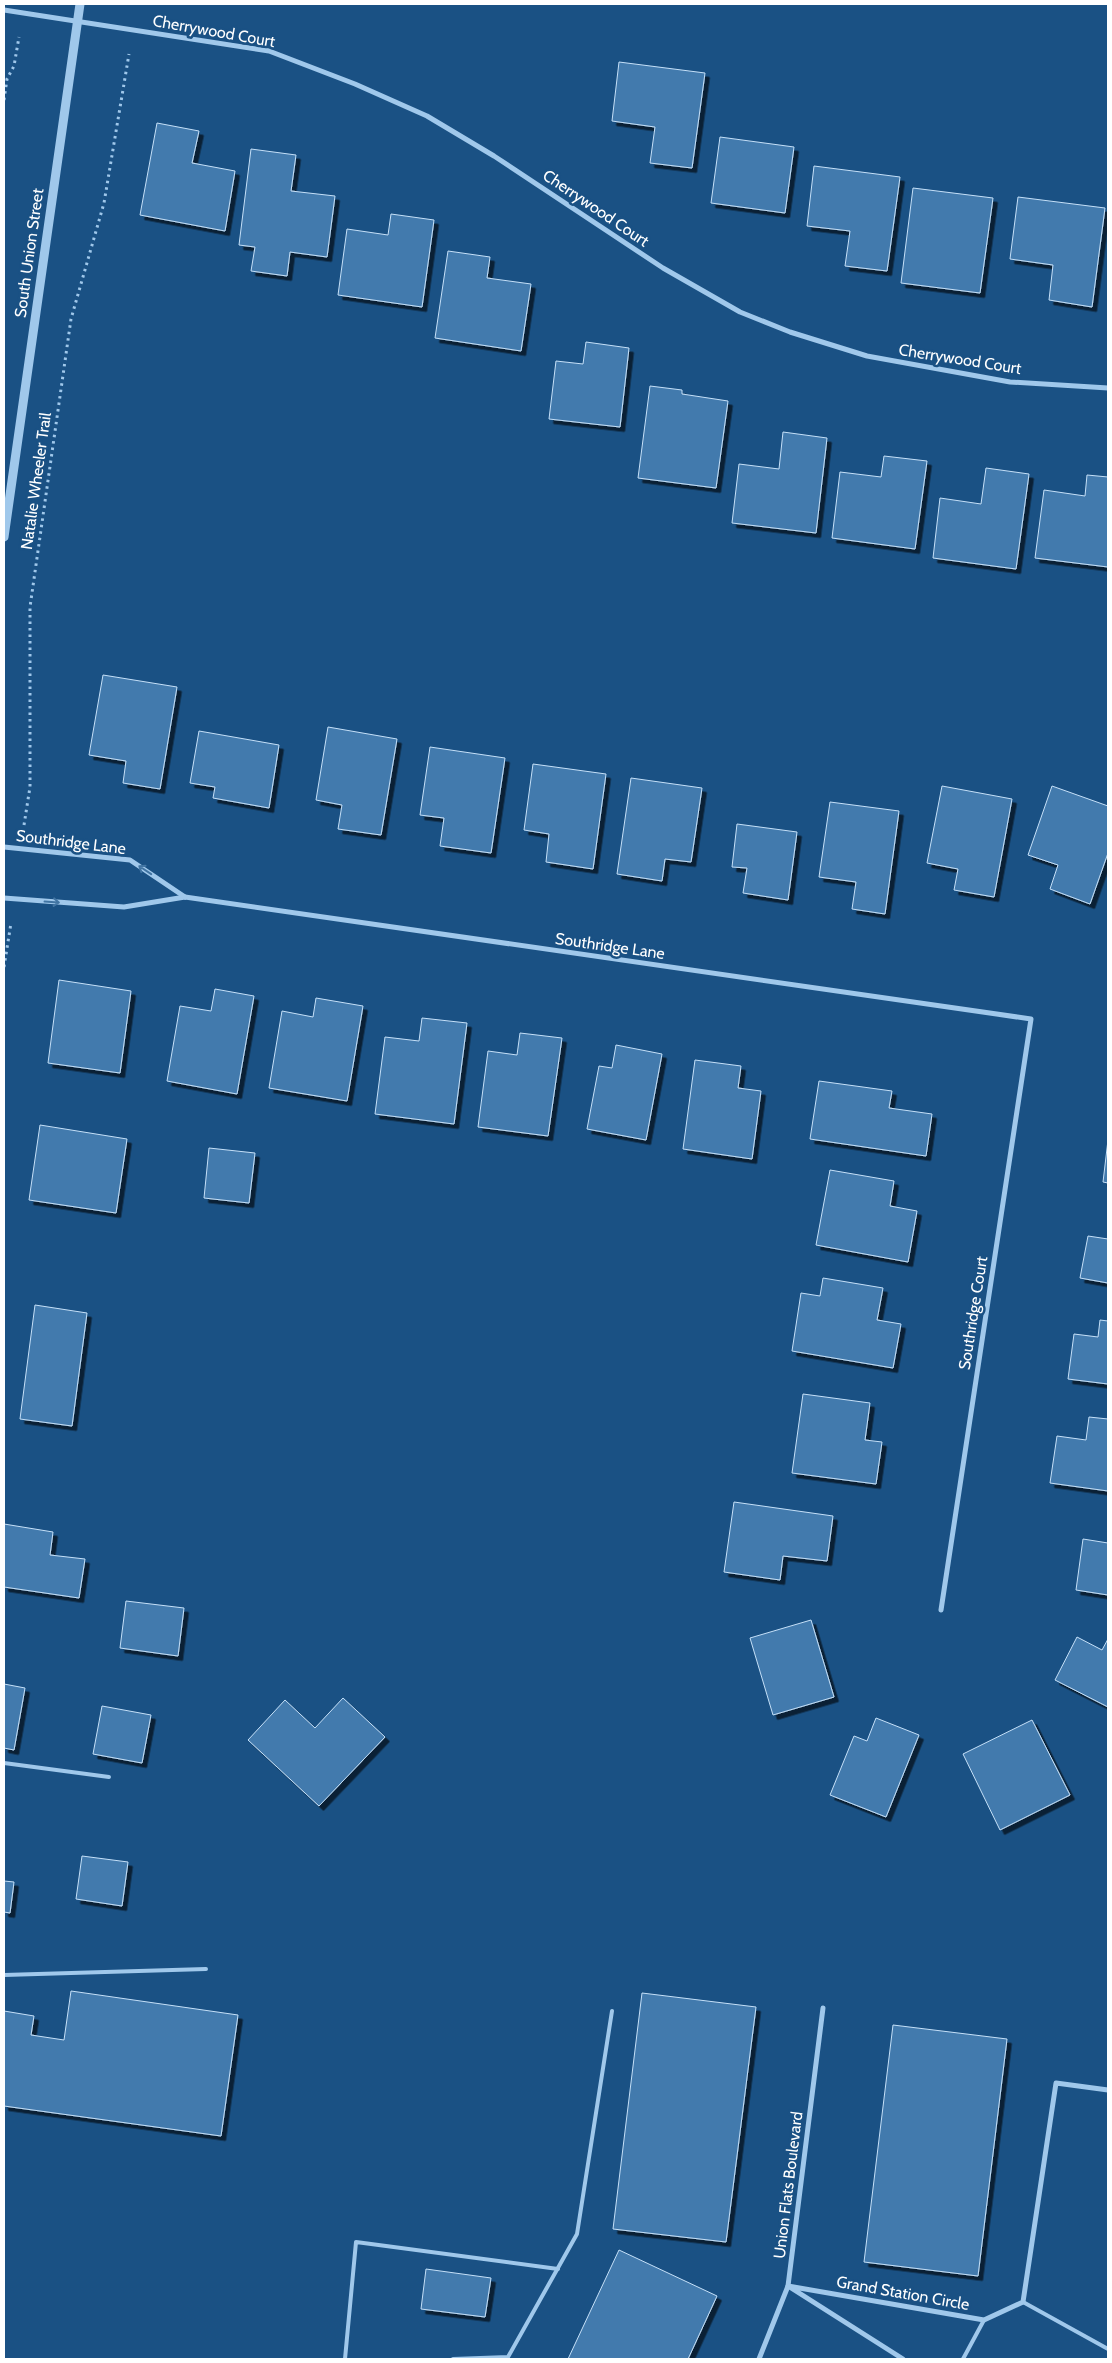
<svg xmlns="http://www.w3.org/2000/svg" width="1112" height="2363" font-family="Cabin,sans-serif">
<style>
.building{fill:#437aad;stroke:#c5e0f8;filter:url(#shadow)}
.lines{fill:none;stroke-linecap:round;stroke-linejoin:round}
.path{stroke:#a0c8eb;stroke-width:3;stroke-dasharray:2.5 4;stroke-linecap:butt}
.service{stroke:#a0c8eb;stroke-width:4}
.minor{stroke:#a0c8eb;stroke-width:5}
.tertiary{stroke:#a0c8eb;stroke-width:9}
.oneway{stroke:#4275a3}
.labels{text-anchor:middle;dominant-baseline:central;stroke-width:5;stroke-linejoin:round;paint-order:stroke}
.street-label{font-size:16px;fill:#fff;stroke:#1a5184}
</style>
<defs>
<filter id="shadow"><feDropShadow dx="4.5" dy="4.5" stdDeviation="0" flood-color="#0009"/></filter>
</defs>
<rect width="100%" height="100%" fill="#1a5184"/>
<!-- building -->
<g class="building">
<path d="M619,62l86,11 -13,95 -42,-5 5,-36 -43,-6z"/>
<path d="M157,123l42,8 -7,32 43,8 -10,60 -85,-16z"/>
<path d="M720,137l74,10 -9,66 -74,-10z"/>
<path d="M251,149l45,6 -5,36 44,5 -8,61 -37,-5 -3,24 -36,-5 4,-24 -16,-2z"/>
<path d="M814,166l86,11 -13,94 -42,-5 5,-35 -43,-5z"/>
<path d="M913,188l80,10 -13,95 -79,-10z"/>
<path d="M1018,197l87,11 -13,99 -43,-7 4,-35 -43,-6z"/>
<path d="M391,214l43,6 -12,87 -84,-12 9,-66 41,6z"/>
<path d="M448,251l42,6 -3,21 44,6 -10,67 -86,-13z"/>
<path d="M586,342l43,6 -9,79 -71,-8 7,-58 27,3z"/>
<path d="M650,386l32,4v4l46,7 -12,87 -78,-10z"/>
<path d="M783,432l44,6 -11,95 -84,-10 7,-59 40,5z"/>
<path d="M884,456l43,5 -12,88 -83,-11 8,-66 41,5z"/>
<path d="M986,468l43,6 -13,95 -83,-11 7,-60 41,6z"/>
<path d="M1087,475l21,2v90l-73,-9 9,-68 41,6z"/>
<path d="M103,675l74,12 -17,102 -37,-6 3,-22 -37,-6z"/>
<path d="M328,727l69,12 -16,96 -43,-6 4,-24 -26,-5z"/>
<path d="M199,731l80,14 -10,63 -56,-10 2,-11 -25,-4z"/>
<path d="M430,747l75,11 -14,95 -51,-7 4,-28 -24,-3z"/>
<path d="M533,764l73,10 -13,95 -47,-7 3,-28 -25,-4z"/>
<path d="M631,778l71,10 -11,74 -26,-3 -3,22 -45,-7z"/>
<path d="M942,786l70,13 -18,98 -40,-7 4,-21 -31,-6z"/>
<path d="M1052,786l56,20v47l-18,51 -40,-15 8,-24 -30,-10z"/>
<path d="M830,802l69,9 -14,103 -33,-5 4,-27 -37,-5z"/>
<path d="M737,824l60,8 -9,68 -45,-7 4,-25 -15,-1z"/>
<path d="M59,980l72,11 -11,82 -72,-10z"/>
<path d="M215,989l39,7 -17,98 -70,-13 13,-75 31,5z"/>
<path d="M316,998l47,8 -16,95 -78,-13 13,-77 31,6z"/>
<path d="M422,1018l45,5 -13,101 -79,-10 10,-77 34,4z"/>
<path d="M520,1033l42,5 -14,98 -70,-9 10,-76 29,4z"/>
<path d="M616,1045l46,9 -16,86 -59,-11 12,-63 13,2z"/>
<path d="M695,1060l46,6 -3,22 23,3 -9,68 -69,-10z"/>
<path d="M819,1081l73,10 -3,17 43,6 -6,42 -116,-17z"/>
<path d="M40,1125l87,14 -11,74 -87,-13z"/>
<path d="M1108,1140v43l-5,-1z"/>
<path d="M209,1148l46,5 -6,50 -45,-5z"/>
<path d="M830,1170l64,11 -4,25 27,5 -9,51 -92,-17z"/>
<path d="M1088,1236l20,3v44l-28,-5z"/>
<path d="M823,1278l60,10 -6,32 24,4 -8,44 -101,-17 9,-58 19,3z"/>
<path d="M35,1305l52,8 -15,113 -52,-7z"/>
<path d="M1100,1320l8,1v63l-40,-5 6,-45 24,3z"/>
<path d="M803,1394l67,9 -5,37 17,2 -6,42 -84,-11z"/>
<path d="M1089,1417l19,2v72l-58,-8 7,-47 29,4z"/>
<path d="M734,1502l99,14 -6,45 -44,-5 -3,24 -56,-8z"/>
<path d="M4,1524l49,8 -3,23 35,4 -6,39 -75,-11z"/>
<path d="M1083,1539l25,4v52l-32,-5z"/>
<path d="M126,1601l58,7 -6,48 -58,-8z"/>
<path d="M811,1620l23,77 -61,18 -23,-77z"/>
<path d="M1077,1637l25,13 6,-11v68l-53,-27z"/>
<path d="M4,1684l21,4 -11,62 -10,-2z"/>
<path d="M343,1698l42,39 -66,69 -71,-66 37,-40 30,28z"/>
<path d="M102,1706l49,9 -9,48 -49,-9z"/>
<path d="M876,1718l43,17 -33,82 -56,-22 24,-59 13,5z"/>
<path d="M1032,1720l38,75 -70,35 -37,-76z"/>
<path d="M82,1856l46,6 -6,44 -46,-7z"/>
<path d="M4,1881l10,1 -4,31 -6,-1z"/>
<path d="M71,1991l167,24 -17,121 -217,-30v-95l30,5 -3,19 33,5z"/>
<path d="M642,1993l114,14 -30,235 -113,-13z"/>
<path d="M893,2025l114,14 -29,237 -114,-14z"/>
<path d="M619,2250l98,46 -29,63h-120z"/>
<path d="M426,2269l65,9 -6,39 -64,-8z"/>
</g>
<g class="lines">
<!-- path -->
<g class="path">
<path d="M4,100l3,-21 7,-13 5,-29"/>
<path d="M24,825l6,-38v-180l41,-288 33,-116 25,-149"/>
<path d="M4,967l7,-44"/>
</g>
<!-- service -->
<g class="service">
<path d="M4,1763l105,14"/>
<path d="M4,1975l202,-6"/>
<path d="M1023,2302l85,47"/>
<path d="M345,2359l11,-117 202,27"/>
<path d="M453,2359l55,-2 69,-123 35,-223"/>
<path d="M963,2359l21,-39"/>
</g>
<!-- minor -->
<g class="minor">
<path d="M4,10l265,41 86,33 72,32 67,40 169,112 77,44 50,20 77,24 143,26 98,6"/>
<path d="M4,847l126,13 55,37"/>
<path d="M4,898l120,9 61,-10 846,122 -90,591"/>
<path d="M759,2359l29,-73 35,-278"/>
<path d="M903,2359l-115,-73 196,34 39,-18 33,-219 52,7"/>
</g>
<!-- tertiary -->
<path class="tertiary" d="M4,537l76,-533"/>
</g>
<!-- one-way arrows -->
<defs><path id="oneway-shaft" d="M-6 0H5M1.5-3L5.5 0L1.5 3" fill="none" stroke-width="1.6" stroke-linecap="round" stroke-linejoin="round" transform="scale(1.25)"/></defs>
<g class="oneway">
<use href="#oneway-shaft" transform="translate(145 870) rotate(-146)"/>
<use href="#oneway-shaft" transform="translate(52 902) rotate(4)"/>
</g>
<g class="labels">
<!-- street labels -->
<g class="street-label">
<text transform="translate(214 31) rotate(10)">Cherrywood Court</text>
<text transform="translate(596 208) rotate(34)">Cherrywood Court</text>
<text transform="translate(29 253) rotate(-82)">South Union Street</text>
<text transform="translate(960 359) rotate(9)">Cherrywood Court</text>
<text transform="translate(36 481) rotate(-82)">Natalie Wheeler Trail</text>
<text transform="translate(71 842) rotate(7)">Southridge Lane</text>
<text transform="translate(610 946) rotate(8)">Southridge Lane</text>
<text transform="translate(973 1313) rotate(-81)">Southridge Court</text>
<text transform="translate(788 2185) rotate(-83)">Union Flats Boulevard</text>
<text transform="translate(903 2293) rotate(10)">Grand Station Circle</text>
</g>
</g>
<!-- border -->
<rect width="1112" height="2363" fill="none" stroke="#ffffff" stroke-width="10"/>
</svg>
